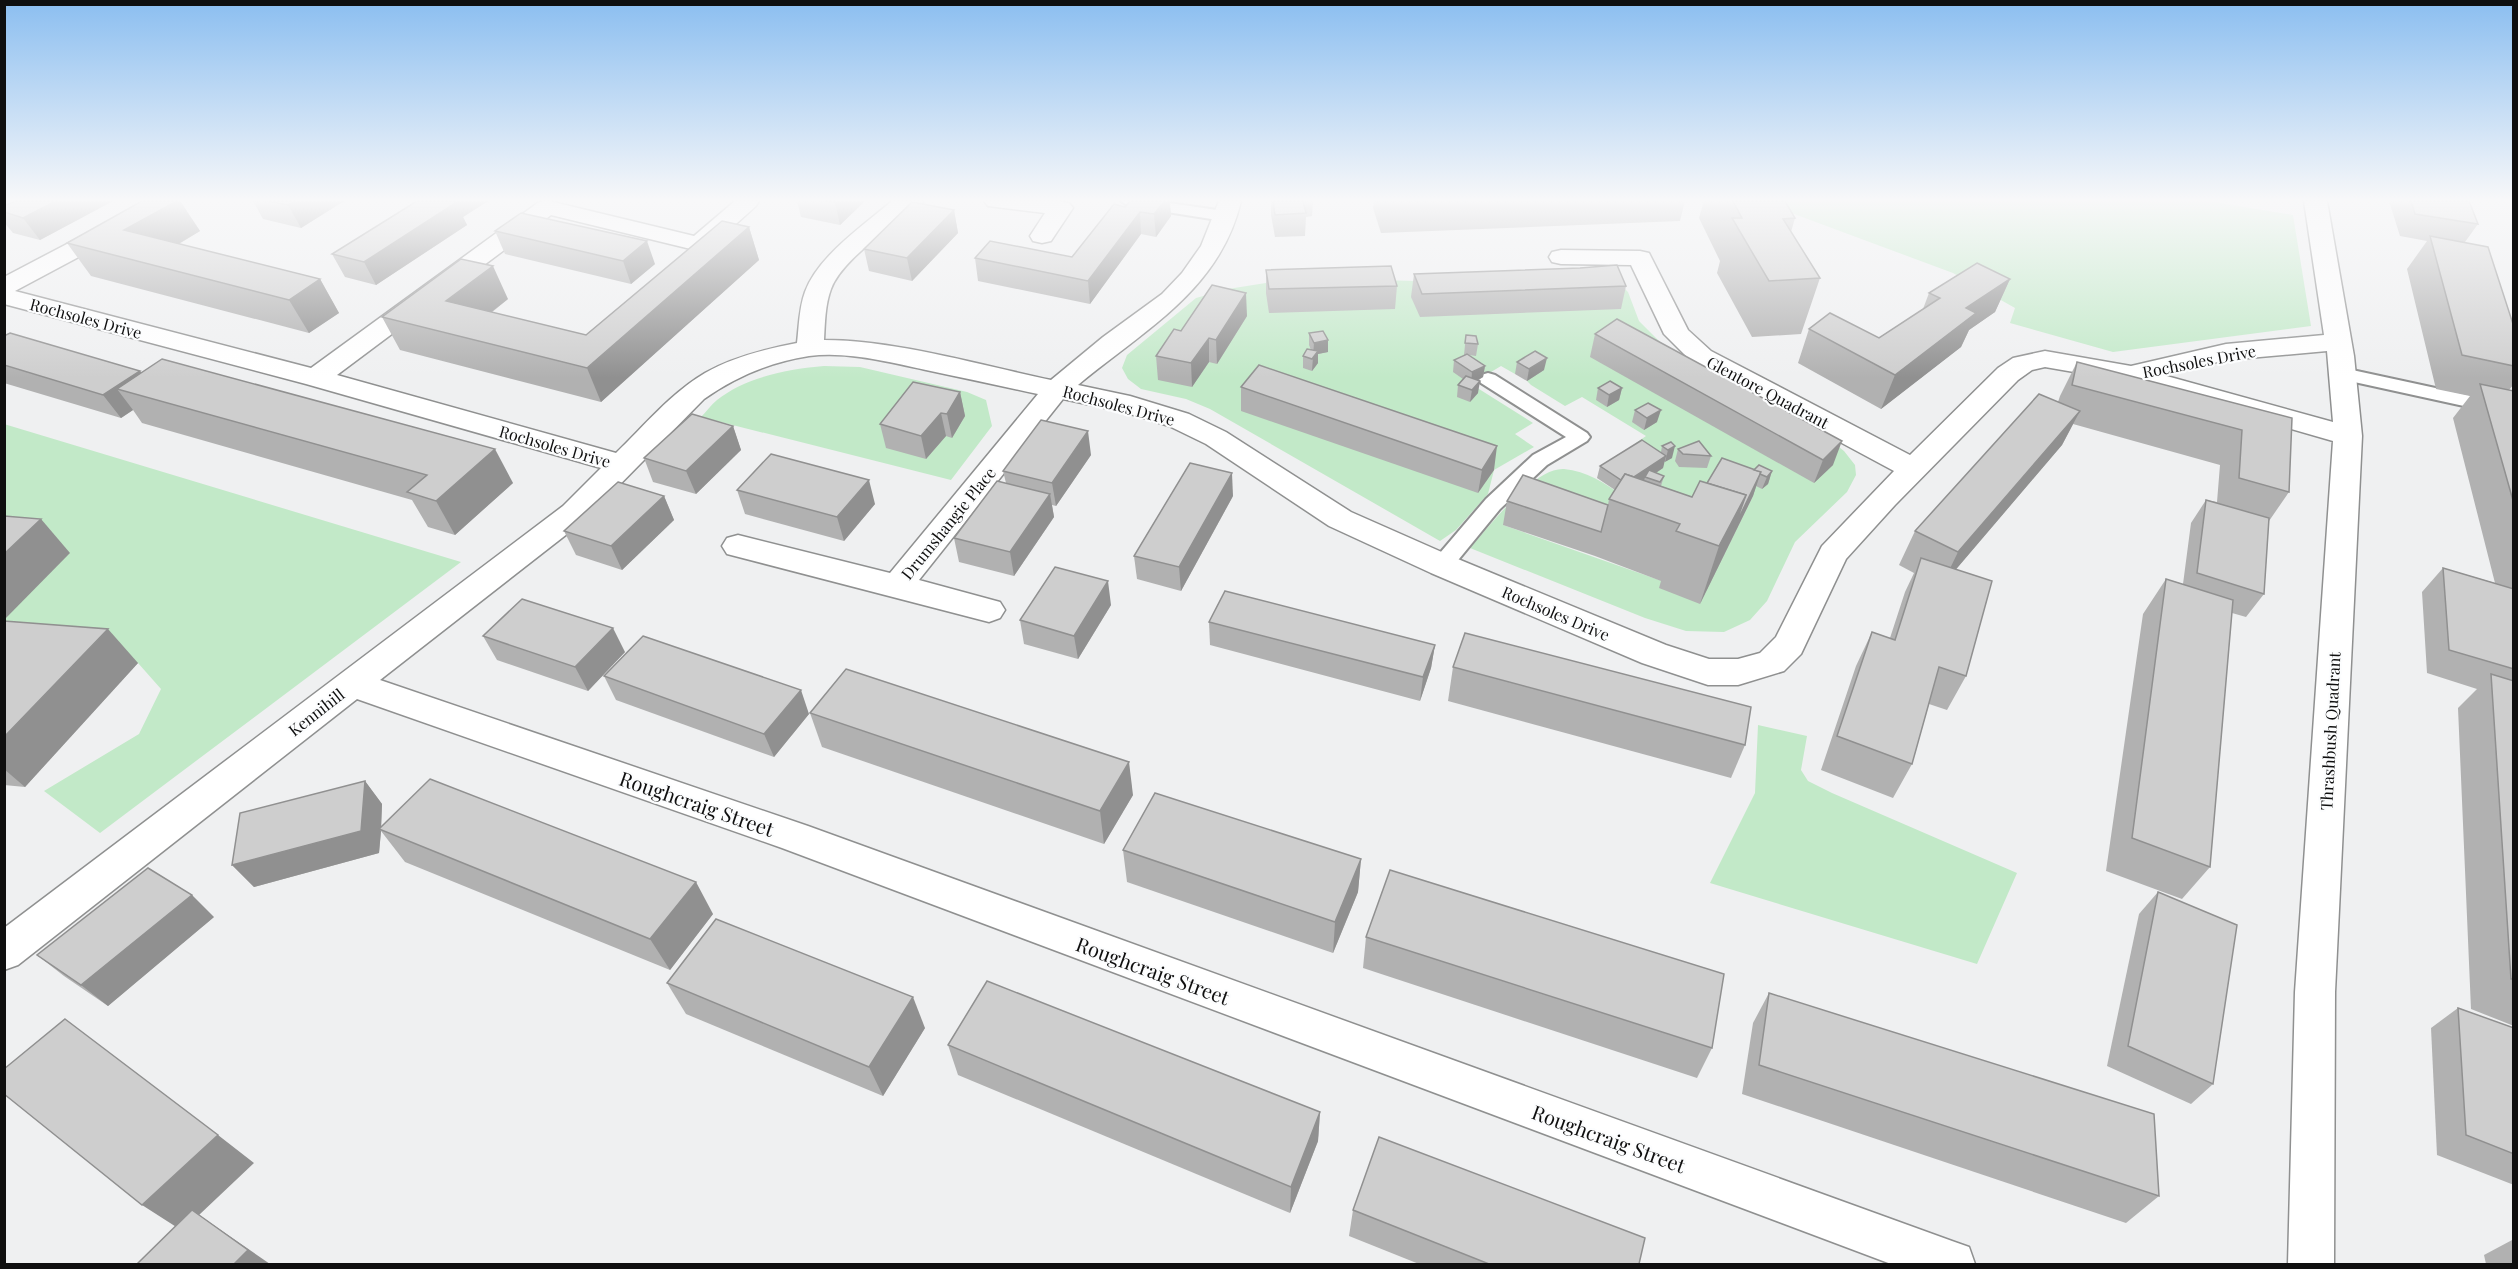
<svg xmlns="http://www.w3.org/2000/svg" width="2518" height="1269" font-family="'Playfair Display',serif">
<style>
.green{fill:#c2e9c8;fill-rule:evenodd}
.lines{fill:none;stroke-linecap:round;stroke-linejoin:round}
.lane-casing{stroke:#8f9090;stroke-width:4}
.street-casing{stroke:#8f9090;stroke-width:3}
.lane{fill:#fff;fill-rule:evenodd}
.street{fill:#fff;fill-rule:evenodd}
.wall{fill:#b1b1b1}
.shaded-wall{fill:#909090}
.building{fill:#cecece;stroke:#909090;stroke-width:1.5}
.labels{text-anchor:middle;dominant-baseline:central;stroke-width:4.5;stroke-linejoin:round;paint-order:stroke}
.street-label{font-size:16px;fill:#0f0f0f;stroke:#fcfdfe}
.near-street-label{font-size:20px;fill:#0f0f0f;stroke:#fcfdfe}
</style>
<rect width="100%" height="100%" fill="#eff0f1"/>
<!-- green -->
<g class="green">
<path d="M1759,201h449l85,14 18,111 -198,26 -103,-29 5,-15 -62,-35z"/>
<path d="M1298,278l324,8 6,6 11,29 29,29 162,90 14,11 11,14 1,10 -9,17 -52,50 -28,59 -17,19 -26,12 -38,-1 -41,-13 -175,-70c19,-21 64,-81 94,-79 23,2 40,14 58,26l17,-43 -3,-9 10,-7 -64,-39 -17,9 -34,-21 -4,-4 7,-18 -19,11 -14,-8 -30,18 62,39 -18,11 19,13 -40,23 -6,24 -32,36 -16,11 -230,-132 -24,-10 -45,-10 -13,-10 -6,-11 5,-13 69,-57 32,-9zM1753,496l-53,107 -38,-22 -159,-56 179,13z"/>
<path d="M824,366l36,1 107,25 19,8 6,26 -41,54 -250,-63c5,-5 10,-12 16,-17 29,-23 72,-31 107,-34z"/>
<path d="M4,424l457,138 -361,271 -56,-42 95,-57 22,-45 -23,-26 -133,-10z"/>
<path d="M1758,725l49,11 -6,34 7,11 24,12 185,80 -40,91 -267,-81 45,-90z"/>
</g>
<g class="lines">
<defs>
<g id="lane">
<path d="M1121,201h35l68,10 8,5 -8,5 -95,-15z"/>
<path d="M2343,368l171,37v12l-178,-39 -2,-4 2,-4z"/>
<path d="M1488,373l7,2 92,58 3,4 -3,4 -40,24 -47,44 -50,61 -8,2 -8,-2 -3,-5 3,-5 52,-61 47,-44 33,-18 -85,-54 -2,-4 2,-4z"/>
</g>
<g id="street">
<path d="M149,201h29l-4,5 -159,85 296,77 228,-166 10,-1 145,35 41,-35h24l-3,5 -48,43 -9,2 -148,-36 -214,160 279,78c28,-27 55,-60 89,-80 28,-16 61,-24 92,-30 2,-17 2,-35 8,-51 13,-36 59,-67 87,-91h32c-5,7 -18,12 -26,19 -20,17 -58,44 -67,69 -6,16 -6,34 -7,51 71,0 156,25 227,40l52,-43 59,-43 20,-21 19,-27 18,-45h22c-21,89 -97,129 -163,184l52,11 59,18 37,18 125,80 102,45 213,88 43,14h29l22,-6 16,-16 46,-91 72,-75 -201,-108 -29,-29 -33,-69 -70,-1 -9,-2 -3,-5 3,-5 9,-2 79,1 9,2 39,77 23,21 199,104 88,-87 15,-10 32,-7 86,15 95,-22 98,-9 -20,-134h23l27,155 8,80 -27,556 -1,272h-46l7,-272 38,-551 -207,-60 -81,-14 -13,3 -14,10 -123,125 -49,54 -45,95 -17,17 -46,14h-30l-66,-22 -211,-90 -102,-47 -123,-82 -37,-18 -45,-14 -61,-13 -144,181 81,22 5,8 -5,8 -11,4 -262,-68 -5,-8 5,-8 11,-3 152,38 148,-179c-37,-8 -74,-16 -112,-24 -37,-8 -79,-19 -117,-14 -39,6 -74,21 -105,43l-119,121 -205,160 428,146 1144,415 17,6 6,17h-84l-1109,-416 -425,-149 -339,266 -14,5v-42l559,-422 38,-38 -295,-84 -302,-80v-27zM2327,351l6,71 -170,-47 63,-15z"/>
<path d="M984,201h73l12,2 4,5 -22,33 -9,2 -9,-2 -3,-5 15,-23 -57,-7z"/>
</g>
</defs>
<!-- lane casing -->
<use href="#lane" class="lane-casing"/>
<!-- street casing -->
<use href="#street" class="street-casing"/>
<!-- lane -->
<use href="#lane" class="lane"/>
<!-- street -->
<use href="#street" class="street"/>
</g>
<!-- wall -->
<g class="wall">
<path d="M15,201h98l-73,39 -27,-7 -9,-11v-16z"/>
<path d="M142,201h38l20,30 -21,13 141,35 19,34 -30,20 -218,-57 -24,-33z"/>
<path d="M253,201h91l-43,27 -38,-9z"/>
<path d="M417,201h71l-25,16 4,8 -91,60 -31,-8 -13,-23z"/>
<path d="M797,201h68l-25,24 -39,-8z"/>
<path d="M1271,201h42l-1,15 -6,1 -1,19 -30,1 -4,-22z"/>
<path d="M1374,201h311l-5,20 -299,12 -8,-25z"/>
<path d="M1704,201h81l10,17 -4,14 29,46 -19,56 -49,3 -35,-64 3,-12 -21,-43z"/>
<path d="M2389,201h80l9,23 -13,18 49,85v57l-5,6 5,1v635l-43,-17 -13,-301 19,-19 -50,-16 -5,-81 21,-24 52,15 -42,-165 17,-22 -34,-7 -29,-120 20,-28 -27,-5z"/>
<path d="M1125,207l46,9 -15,21 -15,-3 -51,70 -112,-23 -3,-23 97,-1z"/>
<path d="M954,210l4,23 -46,48 -43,-10 -5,-22z"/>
<path d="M749,227l10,33 -158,142 -201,-52 -18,-33 126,-18 -17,14 95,22z"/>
<path d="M495,231l160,33 -24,20 -126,-30z"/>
<path d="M1266,270l131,16 -2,23 -126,4 -3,-20z"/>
<path d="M1414,274l212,12 -5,23 -201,8 -9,-20z"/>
<path d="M2010,279l-15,33 -26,18 -8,17 -80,62 -83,-46 11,-34 70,9 44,-29 6,-16z"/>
<path d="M1247,316l-30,48 -8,-2 -17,25 -34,-7 -2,-24 25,-25z"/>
<path d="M1309,333l19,19 -10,2v9l-6,8 -9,-3v-12l8,-6 -2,-5z"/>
<path d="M1595,334l238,131 -19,18 -224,-126z"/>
<path d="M1466,335l12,9 -2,12 -7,-1 16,11 -2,11 -6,4 1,12 -8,9 -13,-5 1,-12 5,-6 -10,-7 1,-12 11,-5h-1z"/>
<path d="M4,336l136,35 1,2 372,110 -58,52 -27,-8 -16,-27 -270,-77 -9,-13 -12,8 -117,-35z"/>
<path d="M1517,362l27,8 -17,11 -12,-7z"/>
<path d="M2077,362l215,56 -3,74 -20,29 -5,73 -18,23 -14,-4 -22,254 -28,32 -76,-28 37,-257 23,-35 17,5 8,-61 15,-23 11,2 3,-37 -147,-41 -11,21 -106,124 10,107 -19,34 -18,-6 -17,60 -19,34 -72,-28 35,-104 16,-34 18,6 15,-46 9,-19 -15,-8 16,-34 143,-129 2,-6z"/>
<path d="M1241,387l253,83 -16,23 -237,-82z"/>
<path d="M1598,388h24l-3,12 -12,7 -11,-7z"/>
<path d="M960,392l5,24 -13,22 -6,-2 -20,23 -40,-11 -6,-24z"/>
<path d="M1635,410l22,12 -13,8 -12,-8z"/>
<path d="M733,426l8,24 -45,44 -43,-12 -9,-24z"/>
<path d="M1671,442l1,16 -8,4 -1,6 -7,5 8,3 -3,10 31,11 15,-14 47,-13 18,1 -4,13 -6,5 -6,-3 -3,10 -53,108 -41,-16 2,-7 -66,-25 -92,-31 4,-24 101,4 1,-6 6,-9 -18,-12 3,-12 61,-14 1,-6z"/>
<path d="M1678,449l33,7 -4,12 -28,-1 -4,-6z"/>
<path d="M1091,455l-35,51 -4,-1 2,12 -40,59 -55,-14 -5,-24 52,-55 -3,-12z"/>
<path d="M737,490l138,14 -31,37 -99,-27z"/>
<path d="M664,496l10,24 -52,50 -46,-15 -12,-24z"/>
<path d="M1233,496l-52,95 -44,-12 -3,-23z"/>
<path d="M1111,605l-33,54 -54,-15 -4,-24z"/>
<path d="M4,621l134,42 -113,124 -21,-2z"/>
<path d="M1209,622l226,23 -4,23 -11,33 -210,-56z"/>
<path d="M483,636l142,16 -37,39 -91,-31z"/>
<path d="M1453,667l292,78 -14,33 -283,-77z"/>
<path d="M604,676l205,38 -35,43 -158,-57z"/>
<path d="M810,713l323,82 -29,49 -282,-97z"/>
<path d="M365,781l17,23 -1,23 332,87 -43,56 -265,-108 -24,-31 -2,22 -125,34 -22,-22z"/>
<path d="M1123,850l238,9 -3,33 -25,61 -206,-71z"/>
<path d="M2158,892l55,192 -22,20 -84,-38 32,-152z"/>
<path d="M214,917l-106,89 -44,-30 -27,-21z"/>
<path d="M1366,937l346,111 -15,30 -334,-110z"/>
<path d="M667,983l258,45 -42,68 -197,-82z"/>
<path d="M1769,993l390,203 -33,27 -384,-129 11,-71z"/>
<path d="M2458,1008l56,20v157l-77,-30 -6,-127z"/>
<path d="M948,1045l372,67 -2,29 -28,72 -332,-138z"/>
<path d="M1353,1210l286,54h-220l-70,-28z"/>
<path d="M2514,1239v25h-28l-2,-9z"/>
</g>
<!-- shaded-wall -->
<g class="shaded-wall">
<path d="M56,201h57l-73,39 -17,-22z"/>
<path d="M177,201h3l20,30 -54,32 -22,-33z"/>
<path d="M296,201h48l-43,27 -13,-23z"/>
<path d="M445,201h43l-25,16 4,8 -91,60 -12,-23z"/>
<path d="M837,201h28l-25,24 -5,-23z"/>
<path d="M1165,201h5l1,15 -15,21 -2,-23z"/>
<path d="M954,210l4,23 -46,48 -5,-23z"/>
<path d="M1140,212l1,22 -51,70 -2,-23z"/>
<path d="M749,227l10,33 -158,142 -14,-34z"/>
<path d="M647,241l8,23 -24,20 -8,-23z"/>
<path d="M493,266l15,33 -46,36 -16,-34z"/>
<path d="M320,279l19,34 -30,20 -20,-33z"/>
<path d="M2010,279l-15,33 -26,18 -8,17 -80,62 14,-34 71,-67z"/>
<path d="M1246,293l1,23 -30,48 -1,-24z"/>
<path d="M1209,338v24l-17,25 -1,-24z"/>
<path d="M1328,340v12l-10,2v9l-6,8 2,-28z"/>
<path d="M1547,358l-3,12 -17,11 2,-12z"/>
<path d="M1485,366l-2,11 -12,7 1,-12z"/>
<path d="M140,371l17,23 -40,-5 16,21 -12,8 -18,-23z"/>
<path d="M1480,381l-2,12 -8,9 2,-12z"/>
<path d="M1622,388l-3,12 -12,7 2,-12z"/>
<path d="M960,392l5,24 -13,22 -5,-24z"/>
<path d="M1661,410l-4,12 -13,8 3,-12z"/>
<path d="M2080,411l-18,34 -121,142 17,-35z"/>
<path d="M941,413l5,23 -20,23 -5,-23z"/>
<path d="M733,426l8,24 -45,44 -10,-23z"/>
<path d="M1088,431l3,24 -35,51 -4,-23z"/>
<path d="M1842,441l-9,24 -19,18 9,-23z"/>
<path d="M1497,446l-3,24 -16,23 4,-23z"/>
<path d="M1675,446l-3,12 -7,4 3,-12z"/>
<path d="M495,449l18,34 -58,52 -19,-34z"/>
<path d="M1666,456l-3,12 -15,10 -3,-1 -1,4 -19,2z"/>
<path d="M1772,471l-4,13 -6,5 5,-12z"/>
<path d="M1761,472l-8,24 -53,108 19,-58 27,-51z"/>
<path d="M1232,473l1,23 -52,95 -2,-24z"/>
<path d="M869,480l6,24 -31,37 -7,-24z"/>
<path d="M1050,494l4,23 -40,59 -4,-24z"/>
<path d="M664,496l10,24 -52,50 -11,-24z"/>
<path d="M41,519l29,34 -66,67v-66z"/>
<path d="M1108,581l3,24 -33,54 -4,-23z"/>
<path d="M613,628l12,24 -37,39 -13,-24z"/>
<path d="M108,629l30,34 -113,124 -21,-18v-32z"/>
<path d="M1435,645l-4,23 -11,33 3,-24z"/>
<path d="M801,690l8,24 -35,43 -10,-23z"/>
<path d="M1129,762l4,33 -29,49 -4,-33z"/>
<path d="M365,781l17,23 -1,26 -2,-1 2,2 -2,22 -125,34 -22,-22z"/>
<path d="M1361,859l-3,33 -25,61 2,-31z"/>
<path d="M696,882l17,32 -43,56 -20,-31z"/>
<path d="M192,895l22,22 -106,89 -27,-21z"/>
<path d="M913,997l12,31 -42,68 -14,-29z"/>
<path d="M1320,1112l-2,29 -28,72 1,-26z"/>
<path d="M218,1135l36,28 -55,52 71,49h-36l-92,-59z"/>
</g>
<!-- building -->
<g class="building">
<path d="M15,201h41l-33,17 -19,-6v-6z"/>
<path d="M142,201h35l-53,29 196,49 -31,21 -222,-57z"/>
<path d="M268,201h28l-8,4z"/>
<path d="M417,201h31l9,1 -93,60 -32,-8z"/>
<path d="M825,201h12l-2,1z"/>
<path d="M1130,201h35l-11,13 -14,-2 -52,69 -113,-23 15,-17 82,16 42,-53 11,3z"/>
<path d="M1273,201h30l3,12 -31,2z"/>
<path d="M1733,201h52l10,17 -12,1 37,59 -51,3 -37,-63h10z"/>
<path d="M2411,201h58l9,23 -63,-10z"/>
<path d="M912,202l42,8 -47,48 -43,-9z"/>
<path d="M521,213l126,28 -24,20 -128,-30z"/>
<path d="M722,221l27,6 -162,141 -205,-51 79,-58 32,7 -47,35 140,34z"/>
<path d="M2430,236l58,11 26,80v39l-52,-11z"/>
<path d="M1977,263l33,16 -44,29 10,5 -81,62 -86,-46 21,-16 49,25 61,-40 -11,-5z"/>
<path d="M1617,265l9,21 -204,8 -8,-20 166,-6z"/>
<path d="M1391,266l6,20 -128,3 -3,-19z"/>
<path d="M1212,285l34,8 -30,47 -7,-2 -18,25 -35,-7 18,-27 7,2z"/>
<path d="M1617,319l225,122 -19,19 -228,-126z"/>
<path d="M1323,331l5,9 -14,3 -5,-10z"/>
<path d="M10,333l130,38 -37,24 -99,-30v-29z"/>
<path d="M1466,335l10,1 2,8 -13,-1z"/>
<path d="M1307,349l11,2 -6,8 -9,-3z"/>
<path d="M1535,351l12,7 -18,11 -12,-7z"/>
<path d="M1467,354l18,12 -13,6 -18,-12z"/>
<path d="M162,359l333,90 -59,52 -29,-9 20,-17 -310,-86z"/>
<path d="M2077,362l215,56 -3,74 -50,-14 3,-48 -170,-45z"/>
<path d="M1259,365l238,81 -15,24 -241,-83z"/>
<path d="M1466,376l14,5 -8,9 -14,-5z"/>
<path d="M1610,381l12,7 -13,7 -11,-7z"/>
<path d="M913,382l47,10 -13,22 -6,-1 -20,23 -41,-12z"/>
<path d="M2480,384l34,7v113z"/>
<path d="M2039,394l41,17 -122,141 -43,-21z"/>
<path d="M1648,403l13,7 -14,8 -12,-8z"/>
<path d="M692,414l41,12 -47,45 -42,-13z"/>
<path d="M1041,420l47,11 -36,52 -49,-12z"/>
<path d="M1642,440l24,16 -32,21 -9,-3 -4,6 -21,-14z"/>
<path d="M1699,441l12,15 -28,-2 -5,-5z"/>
<path d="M1671,442l4,4 -7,4 -6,-4z"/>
<path d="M771,454l98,26 -32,37 -100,-27z"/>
<path d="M1722,458l39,14 -27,56 12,-33 -39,-12z"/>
<path d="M1190,463l42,10 -53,94 -45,-11z"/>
<path d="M1759,465l13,6 -5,6 -7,-3 1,-2 -7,-2z"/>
<path d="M1649,470l15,6 -4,6 -15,-5z"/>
<path d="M1625,474l67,23 8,-16 46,14 -27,51 -43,-15 4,-7 -71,-25z"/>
<path d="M1523,475l85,30 -7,27 -94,-31z"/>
<path d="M997,481l53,13 -40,58 -56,-14z"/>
<path d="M618,482l46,14 -53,50 -47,-15z"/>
<path d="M2206,500l63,18 -5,76 -67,-21z"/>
<path d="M4,516l37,3 -37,35z"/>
<path d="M1921,558l71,23 -26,95 -27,-9 -27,97 -75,-28 35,-104 23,8z"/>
<path d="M1055,567l53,14 -34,55 -54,-16z"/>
<path d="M2443,568l71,21v80l-65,-19z"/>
<path d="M2166,579l67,21 -23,267 -78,-29z"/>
<path d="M1225,591l210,54 -12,32 -214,-55z"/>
<path d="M522,599l91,29 -38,39 -92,-31z"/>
<path d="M4,621l104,8 -104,108z"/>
<path d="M1465,633l286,74 -6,38 -292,-78z"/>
<path d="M643,636l158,54 -37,44 -160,-58z"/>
<path d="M846,669l283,93 -29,49 -290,-98z"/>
<path d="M2491,674l23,7v298h-3z"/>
<path d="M430,779l266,103 -46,57 -271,-110z"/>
<path d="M365,781l-4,50 -129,34 8,-52z"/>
<path d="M1155,793l206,66 -26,63 -212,-72z"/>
<path d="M148,868l44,27 -111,90 -44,-30z"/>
<path d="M1390,870l334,104 -12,74 -346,-111z"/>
<path d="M2158,892l79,33 -24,159 -85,-38z"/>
<path d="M716,919l197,78 -44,70 -202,-84z"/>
<path d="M987,981l333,131 -29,75 -343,-142z"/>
<path d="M1769,993l385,121 5,82 -400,-131z"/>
<path d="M2458,1008l56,20v126l-48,-19z"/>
<path d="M65,1019l153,116 -76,70 -138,-111v-25z"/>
<path d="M1379,1137l266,101 -6,26h-150l-136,-54z"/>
<path d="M192,1210l56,40 -14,14h-97z"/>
</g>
<!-- sky -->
<linearGradient id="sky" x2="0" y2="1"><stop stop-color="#8bbef0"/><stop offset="0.53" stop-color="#f8f8f9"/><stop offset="1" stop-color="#f8f8f9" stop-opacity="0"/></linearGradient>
<rect width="2518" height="378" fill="url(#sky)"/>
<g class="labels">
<!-- street labels -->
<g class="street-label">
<text transform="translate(86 318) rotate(15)">Rochsoles Drive</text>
<text transform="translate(2199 361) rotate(-11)">Rochsoles Drive</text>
<text transform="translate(1768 392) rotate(28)">Glentore Quadrant</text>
<text transform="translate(1119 405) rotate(15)">Rochsoles Drive</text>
<text transform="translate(555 446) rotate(16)">Rochsoles Drive</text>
<text transform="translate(948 523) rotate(-51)">Drumshangie Place</text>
<text transform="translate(1556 613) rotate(23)">Rochsoles Drive</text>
<text transform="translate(316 712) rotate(-38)">Kennihill</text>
<text transform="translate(2330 731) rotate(-87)">Thrashbush Quadrant</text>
</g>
<!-- near-street labels -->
<g class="near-street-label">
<text transform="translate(697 803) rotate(19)">Roughcraig Street</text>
<text transform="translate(1153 970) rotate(20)">Roughcraig Street</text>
<text transform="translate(1609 1138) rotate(20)">Roughcraig Street</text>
</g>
</g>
<!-- border -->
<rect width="2518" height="1269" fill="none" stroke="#0f0f0f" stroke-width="12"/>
</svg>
